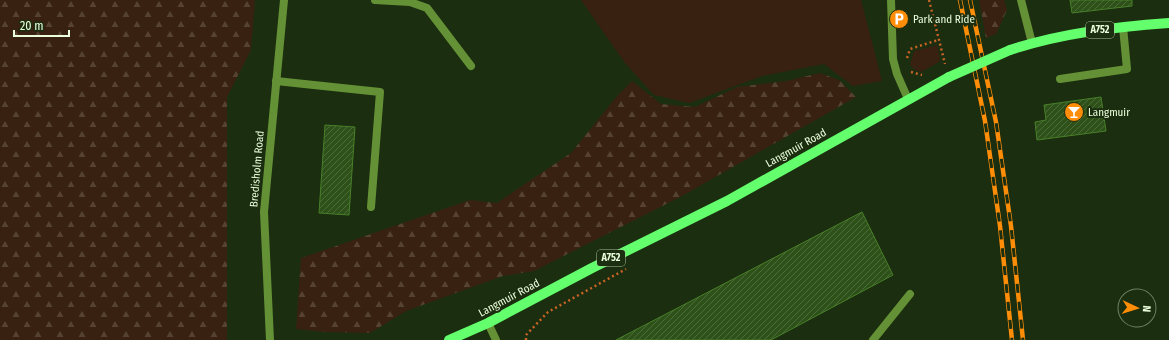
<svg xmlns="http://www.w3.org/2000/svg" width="1169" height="340" font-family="'Fira Sans Condensed',sans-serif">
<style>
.grass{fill:#382111}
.forest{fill:url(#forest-firs)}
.building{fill:url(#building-hatch);stroke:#487f29}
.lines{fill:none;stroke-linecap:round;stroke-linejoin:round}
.path{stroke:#ca6325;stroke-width:2.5;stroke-dasharray:2 3;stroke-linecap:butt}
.service{stroke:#659136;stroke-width:8}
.minor{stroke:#659136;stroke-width:8}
.primary{stroke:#63ff6d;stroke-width:10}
.rail-casing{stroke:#ff8d08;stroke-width:4.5}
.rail{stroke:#1b2e0f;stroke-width:3;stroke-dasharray:9;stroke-linecap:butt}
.primary-bridge{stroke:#63ff6d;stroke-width:10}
.labels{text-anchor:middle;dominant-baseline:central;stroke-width:4;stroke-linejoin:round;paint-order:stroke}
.shield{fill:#1b2e0f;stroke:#adc09e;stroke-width:1}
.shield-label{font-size:10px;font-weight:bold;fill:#ebffdc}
.poi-label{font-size:11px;fill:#ebffdc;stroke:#1b2e0f;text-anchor:start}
.street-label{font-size:11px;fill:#ebffdc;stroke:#1b2e0f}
</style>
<defs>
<pattern id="forest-firs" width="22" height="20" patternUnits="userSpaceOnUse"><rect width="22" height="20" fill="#382111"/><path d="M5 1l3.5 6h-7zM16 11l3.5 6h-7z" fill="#554233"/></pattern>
<pattern id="building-hatch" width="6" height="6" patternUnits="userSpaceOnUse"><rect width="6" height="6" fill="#2d5119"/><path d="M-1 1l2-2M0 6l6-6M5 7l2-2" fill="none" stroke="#4c6b3a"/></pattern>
</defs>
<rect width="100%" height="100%" fill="#1b2e0f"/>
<!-- grass -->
<g class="grass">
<path d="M581,0h280l21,81 -29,5 -29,-22 -62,12 -73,27 -35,-8 -29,-32z"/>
<path d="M937,45l3,14 -1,3 -18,10 -6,-2 -5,-5 4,-14z"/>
</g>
<!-- forest -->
<g class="forest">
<path d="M0,0h255l-4,50 -24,47v243h-227z"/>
<path d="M979,0h25l3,10 -11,24 -10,4z"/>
<path d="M820,73l19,7 17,17 -174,99 -148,75 -31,5 -97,35 -36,22 -46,-1 -28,-3 5,-71 169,-58 27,3 74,-50 47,-58 14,-14 29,23 34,3 42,-20 49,-6z"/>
</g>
<!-- building -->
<g class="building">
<path d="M1070,0h62v6l-60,7z"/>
<path d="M1101,97l5,34 -69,9 -2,-18 11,-2 -2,-15z"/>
<path d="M325,125l30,2 -6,88 -30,-2z"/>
<path d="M862,212l31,63 -122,65h-155z"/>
</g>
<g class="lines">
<!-- path -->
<g class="path">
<path d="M929,0l16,64"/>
<path d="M907,58l3,-9 28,-9"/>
<path d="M911,72l11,3"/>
<path d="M526,340v-5l22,-23 78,-43"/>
</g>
<!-- service -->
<g class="service">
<path d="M375,0l35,2"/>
<path d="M411,0l-1,2 17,6 44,58"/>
<path d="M891,0l2,59 4,15 11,25"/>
<path d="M1060,79l67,-10 -4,-42"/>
<path d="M276,81l104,11 -9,115"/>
<path d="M488,323l8,17"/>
<path d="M873,340l37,-46"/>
</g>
<!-- minor -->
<g class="minor">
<path d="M1021,0l11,43"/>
<path d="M270,340l-6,-128 20,-212"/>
</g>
<!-- primary -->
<g class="primary">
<path d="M1010,50c52,-17 105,-23 159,-27"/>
<path d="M449,340l39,-17 104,-55 135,-67 222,-124"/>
</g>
<defs>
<g id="rail">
<path d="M960,0l25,121 15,105 12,114"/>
<path d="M970,0l26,122 15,104 12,114"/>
</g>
</defs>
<!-- rail casing -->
<use href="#rail" class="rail-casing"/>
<!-- rail -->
<use href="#rail" class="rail"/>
<!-- primary-bridge -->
<path class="primary-bridge" d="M949,77l61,-27"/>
</g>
<!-- icons -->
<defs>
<symbol id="parking-disc" viewBox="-11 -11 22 22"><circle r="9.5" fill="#ff8d08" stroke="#1b2e0f"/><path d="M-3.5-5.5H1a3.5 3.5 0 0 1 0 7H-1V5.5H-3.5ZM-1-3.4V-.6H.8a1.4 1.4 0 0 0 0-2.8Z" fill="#fff"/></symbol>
<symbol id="bar-disc" viewBox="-11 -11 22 22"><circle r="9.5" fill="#ff8d08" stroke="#1b2e0f"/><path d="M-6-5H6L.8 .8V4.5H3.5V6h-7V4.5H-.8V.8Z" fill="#fff"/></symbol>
</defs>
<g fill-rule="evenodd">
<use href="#parking-disc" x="888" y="8" width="22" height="22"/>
<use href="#bar-disc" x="1063" y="101" width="22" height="22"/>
</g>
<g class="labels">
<!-- shield labels -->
<g class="shield">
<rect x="1086" y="22" width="28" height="16" rx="3"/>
<rect x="597" y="250" width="28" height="16" rx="3"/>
</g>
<g class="shield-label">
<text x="1100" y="30">A752</text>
<text x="611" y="258">A752</text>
</g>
<!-- poi labels -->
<g class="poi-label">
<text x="913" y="19">Park and Ride</text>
<text x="1088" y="112">Langmuir</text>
</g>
<!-- street labels -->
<g class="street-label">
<text transform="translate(796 148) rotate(-29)">Langmuir Road</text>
<text transform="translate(257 169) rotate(-85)">Bredisholm Road</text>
<text transform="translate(509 298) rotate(-28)">Langmuir Road</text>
</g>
</g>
<!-- north arrow -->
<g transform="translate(1137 308) rotate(94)"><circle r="19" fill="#1b2e0f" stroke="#6e8261"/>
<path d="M0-3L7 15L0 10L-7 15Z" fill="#ff8d08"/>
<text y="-6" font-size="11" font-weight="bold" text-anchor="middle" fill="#ebffdc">N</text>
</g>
<!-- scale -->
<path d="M14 30v6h55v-6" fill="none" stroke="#ebffdc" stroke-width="2"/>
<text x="20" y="30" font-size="12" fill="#ebffdc" stroke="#1b2e0f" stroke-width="3" paint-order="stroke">20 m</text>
</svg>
